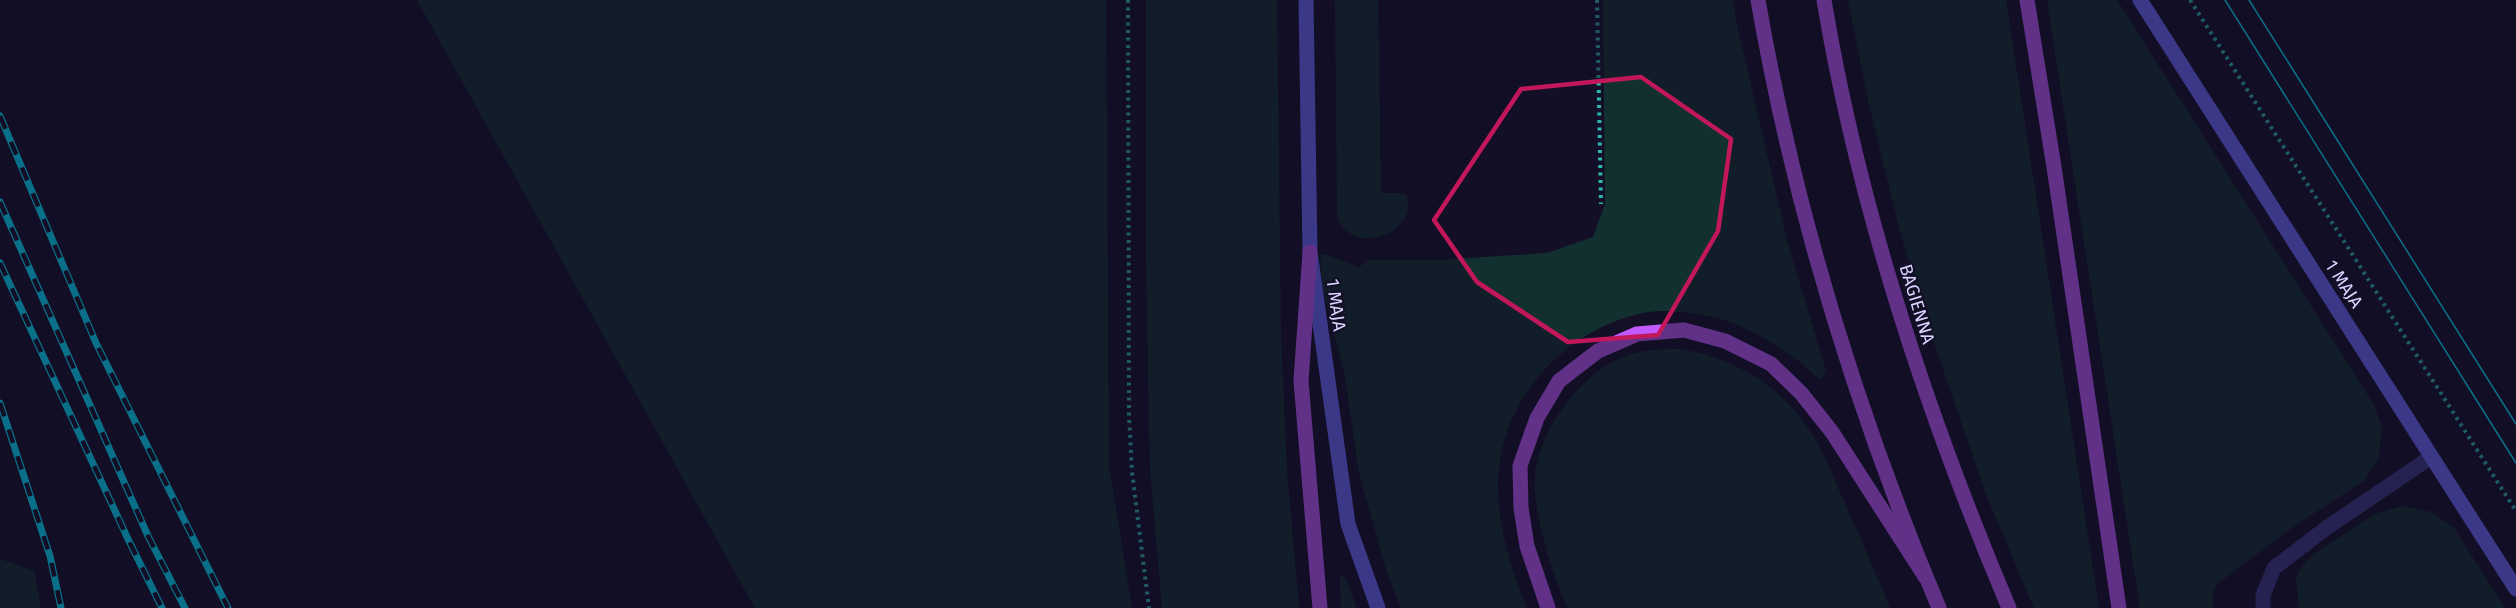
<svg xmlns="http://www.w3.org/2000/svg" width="2516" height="608" font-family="'Fira Sans',sans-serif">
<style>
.green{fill:#12302f}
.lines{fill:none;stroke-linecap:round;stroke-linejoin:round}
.path{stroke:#2fb8b0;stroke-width:4;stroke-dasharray:3 4.5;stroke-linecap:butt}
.lane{stroke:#3d3a85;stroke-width:15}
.secondary{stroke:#6f6bff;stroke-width:15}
.primary{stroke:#c25bff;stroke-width:15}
.tram{stroke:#00e5ff;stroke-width:1.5}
.rail-casing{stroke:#00e5ff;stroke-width:7}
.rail{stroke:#130f26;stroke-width:4.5;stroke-dasharray:14;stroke-linecap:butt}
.marked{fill:none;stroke:#c2185b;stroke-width:4.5;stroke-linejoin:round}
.labels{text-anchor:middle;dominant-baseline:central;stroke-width:4.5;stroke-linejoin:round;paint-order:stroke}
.street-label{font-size:18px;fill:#d9d4ff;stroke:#130f26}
</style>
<rect width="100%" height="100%" fill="#130f26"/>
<!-- green -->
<g class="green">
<path d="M417,0h689l3,466 23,142h-377z"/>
<path d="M1146,0h131l4,337 6,134 12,137h-137l-12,-140 -4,-198z"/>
<path d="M1335,0h43l3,193h22l4,3c1,7 2,16 -3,23 -15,24 -60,29 -67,-5z"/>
<path d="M1603,0h130l3,21 51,219 39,131 -5,8c-8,-3 -14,-12 -21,-17 -28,-21 -63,-42 -98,-47 -18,-3 -40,-6 -59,-2 -77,16 -143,86 -145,167 -1,41 12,90 29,128h-126l-15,-39 -27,-96 -14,-96 -23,-93 -2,-30c6,-1 29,10 39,13l10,-7h71l107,-7 46,-16 12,-33z"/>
<path d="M1848,0h158l93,608h-65l-48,-114 -66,-192 -20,-71 -31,-126z"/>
<path d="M2047,0h70l257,405 8,23 -3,29 -15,24 -71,46 -75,56 -5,10v15h-73z"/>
<path d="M1681,349c49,8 96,34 125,76 16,22 26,49 37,74 16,36 32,72 47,109h-322c-15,-31 -35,-95 -33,-129 3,-47 45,-107 91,-123 18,-7 37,-7 55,-7z"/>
<path d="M2402,506l29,6 23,16 51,80h-206l-3,-30 7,-13 12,-12 60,-39z"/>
<path d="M0,559l34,12 7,37h-41z"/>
<path d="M1343,576l6,9 7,23h-15l-1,-31z"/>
</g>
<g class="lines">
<!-- path -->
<g class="path">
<path d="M1128,0l1,414 3,58 17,136"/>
<path d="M1597,0l4,204"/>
<path d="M2190,0l326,511"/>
</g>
<!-- lane -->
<path class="lane" d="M2263,608v-13l11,-27 51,-39 106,-72"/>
<!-- secondary -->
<g class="secondary">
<path d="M1306,0l4,252 38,272 30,84"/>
<path d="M2140,0l376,589"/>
</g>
<!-- primary -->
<g class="primary">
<path d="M1758,0c36,208 99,413 181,608"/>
<path d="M1824,0c35,210 102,412 185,608"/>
<path d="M2027,0l27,167 65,441"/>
<path d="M1310,252l-9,129 19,227"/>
<path d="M1548,608l-21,-62 -6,-38 -1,-42 17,-48 22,-37 39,-30 39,-17 47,-4 41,11 46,23 30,29 31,39 94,146"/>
</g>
<!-- tram -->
<g class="tram">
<path d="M2225,0l291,463"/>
<path d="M2249,0l267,424"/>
</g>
<defs>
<g id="rail">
<path d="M0,116l96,227 132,265"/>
<path d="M0,202l148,334 37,72"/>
<path d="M0,263l128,276 34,69"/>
<path d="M0,403l50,153 11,52"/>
</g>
</defs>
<!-- rail casing -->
<use href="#rail" class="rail-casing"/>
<!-- rail -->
<use href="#rail" class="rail"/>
</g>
<!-- marked area -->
<path d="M0 0H2516V608H0ZM1641,77l90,62 -13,92 -60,104 -90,7 -91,-60 -43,-62 87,-131z" fill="#130f26" fill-opacity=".55" fill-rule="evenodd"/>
<path class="marked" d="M1641,77l90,62 -13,92 -60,104 -90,7 -91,-60 -43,-62 87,-131z"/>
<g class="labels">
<!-- street labels -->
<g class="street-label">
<text transform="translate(2344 284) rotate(57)">1 MAJA</text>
<text transform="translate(1917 304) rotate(73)">BAGIENNA</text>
<text transform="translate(1336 305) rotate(82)">1 MAJA</text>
</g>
</g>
</svg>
